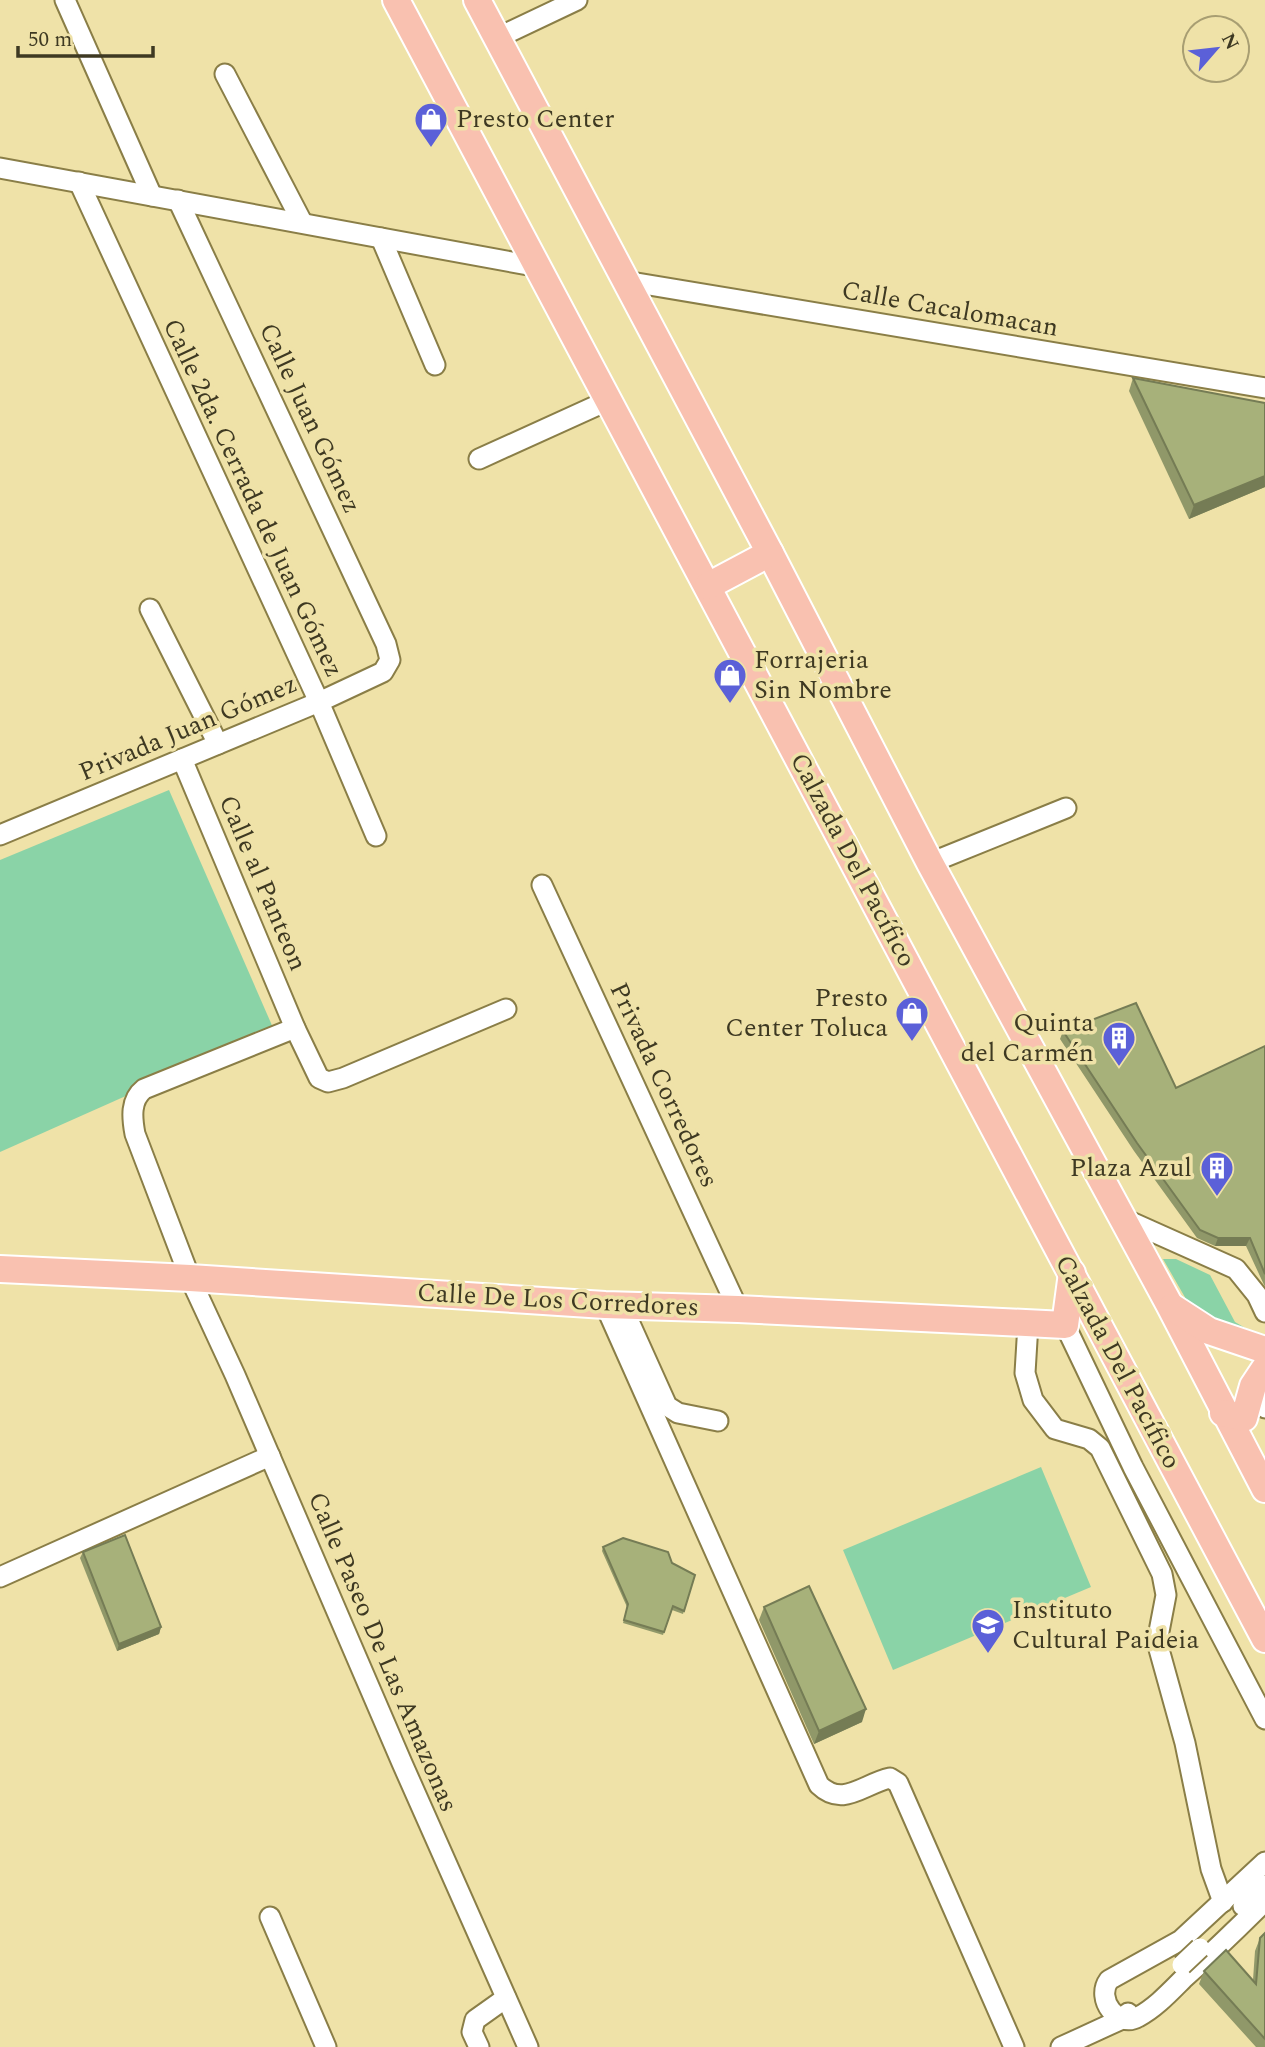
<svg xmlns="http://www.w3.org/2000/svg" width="1265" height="2047" font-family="Spectral,serif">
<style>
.green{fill:#8ad3a7}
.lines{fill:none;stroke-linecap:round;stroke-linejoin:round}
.minor-casing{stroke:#8a7e47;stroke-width:23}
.major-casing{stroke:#fff;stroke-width:30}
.minor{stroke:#fff;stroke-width:19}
.major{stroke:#f9c1b0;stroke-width:26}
.minor-bridge-casing{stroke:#8a7e47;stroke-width:23;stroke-linecap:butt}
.minor-bridge{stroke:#fff;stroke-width:19}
.wall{fill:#909869}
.shaded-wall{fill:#757c55}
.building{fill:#a7b17a;stroke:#757c55;stroke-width:2}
.labels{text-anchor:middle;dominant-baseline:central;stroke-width:7;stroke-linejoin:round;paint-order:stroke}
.poi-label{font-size:26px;fill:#3e3922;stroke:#efe2a8;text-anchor:start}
.street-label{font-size:26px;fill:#3e3922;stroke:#efe2a8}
</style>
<rect width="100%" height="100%" fill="#efe2a8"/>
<!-- green -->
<g class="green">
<path d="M169,790l105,240 -274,122v-292z"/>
<path d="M1163,1259h13l34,16 25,47 12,7 -53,-16z"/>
<path d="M1041,1467l50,120 -198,83 -50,-120z"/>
</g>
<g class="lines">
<defs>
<g id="minor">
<path d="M65,0l87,196"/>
<path d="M497,38l80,-38"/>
<path d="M225,74l77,148"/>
<path d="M0,168l539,99"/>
<path d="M79,182l240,520 57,134"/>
<path d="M381,238l54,127"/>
<path d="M625,281l640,107"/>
<path d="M479,459l130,-59"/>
<path d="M150,609l68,135"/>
<path d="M182,759l113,269 24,50 9,4 15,-4 163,-69"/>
<path d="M0,835l319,-133 64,-30 7,-12 -4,-16 -208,-444"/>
<path d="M930,863l136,-55"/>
<path d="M542,885l196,424"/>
<path d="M295,1028l-151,61c-14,11 -12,29 -9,45l55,144 45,97 167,388 126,284"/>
<path d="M1122,1218l114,51 21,26 8,17"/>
<path d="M605,1305l214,480c24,23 44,-1 71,-7l8,5 116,264"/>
<path d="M622,1306l45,100 11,7 40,8"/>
<path d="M1028,1324l-3,49 8,27 22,29 34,10 11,9 62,126 4,21 -9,47 28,101 26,126 12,33"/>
<path d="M1065,1325l68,142 132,252"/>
<path d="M1253,1386l12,22"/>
<path d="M0,1577l270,-121"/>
<path d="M1265,1862l-84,78 -72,40c-14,19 9,49 29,37 17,-9 31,-24 45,-38 28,-25 55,-51 82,-78"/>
<path d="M1243,1906l22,-21"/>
<path d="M270,1917l56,130"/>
<path d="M479,2047l-7,-15 3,-12 31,-22"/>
<path d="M1061,2047l61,-28 6,-6"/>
</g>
<g id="major">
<path d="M396,0l869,1639"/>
<path d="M477,0l293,553 160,310 239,441 96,185"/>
<path d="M708,586l62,-33"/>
<path d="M0,1269l190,9 415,27 133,4 327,16 7,-52"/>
<path d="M1172,1307l37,24 56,19"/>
<path d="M1223,1413l21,5 9,-32 12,-18"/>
</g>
</defs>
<!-- minor casing -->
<use href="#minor" class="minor-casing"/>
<!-- major casing -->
<use href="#major" class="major-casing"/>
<!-- minor -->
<use href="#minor" class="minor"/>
<!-- major -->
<use href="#major" class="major"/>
<defs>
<path id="minor-bridge" d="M1182,1965l18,-17"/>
</defs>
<!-- minor-bridge casing -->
<use href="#minor-bridge" class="minor-bridge-casing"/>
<!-- minor-bridge -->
<use href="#minor-bridge" class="minor-bridge"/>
</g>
<!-- wall -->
<g class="wall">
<path d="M1133,378l132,25v84l-76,32 -60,-128z"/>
<path d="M1063,1031l113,57 89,-42v241l-19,-41h-31l-18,-8 -63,-87 -74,-112z"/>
<path d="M603,1547l69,16 23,12 -12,39 -11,-4 -9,25 -40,-12 4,-16 -25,-56z"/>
<path d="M83,1552l78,75 -2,7 -42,17 -37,-93z"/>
<path d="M764,1607l98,115 -48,22 -55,-124z"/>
<path d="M1265,1933v114h-9l-57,-63 5,-13 49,9 2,-29 5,-13z"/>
</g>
<!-- shaded-wall -->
<g class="shaded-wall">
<path d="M1265,476v11l-76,32 5,-14z"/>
<path d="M1218,1238h32l-4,8h-31z"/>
<path d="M161,1627l-2,7 -42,17 2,-7z"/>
<path d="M866,1709l-4,13 -48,22 5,-13z"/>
</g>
<!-- building -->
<g class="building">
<path d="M1133,378l132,25v73l-71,29z"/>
<path d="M1136,1003l40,85 89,-42v228l-15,-36h-32l-18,-8 -63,-87 -74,-112z"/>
<path d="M125,1535l36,92 -42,17 -36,-92z"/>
<path d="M623,1538l45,14 4,11 23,12 -11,36 -11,-5 -9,26 -40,-12 4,-16 -25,-57z"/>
<path d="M809,1586l57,123 -47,22 -55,-124z"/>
<path d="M1265,1933v106l-61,-68 22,-21 30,34 4,-46z"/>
</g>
<!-- icons -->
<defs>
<symbol id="shop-pin" viewBox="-11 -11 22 30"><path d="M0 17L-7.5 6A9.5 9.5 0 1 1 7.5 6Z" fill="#5b60d8" stroke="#efe2a8"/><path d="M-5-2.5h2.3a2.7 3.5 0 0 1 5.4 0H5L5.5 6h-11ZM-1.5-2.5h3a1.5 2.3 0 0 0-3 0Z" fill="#fff"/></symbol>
<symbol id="building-pin" viewBox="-11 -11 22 30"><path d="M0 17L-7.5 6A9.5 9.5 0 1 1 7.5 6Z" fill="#5b60d8" stroke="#efe2a8"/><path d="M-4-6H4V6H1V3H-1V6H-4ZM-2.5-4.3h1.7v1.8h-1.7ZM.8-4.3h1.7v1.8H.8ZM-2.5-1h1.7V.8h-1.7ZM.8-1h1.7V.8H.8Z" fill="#fff"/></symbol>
<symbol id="school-pin" viewBox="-11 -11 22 30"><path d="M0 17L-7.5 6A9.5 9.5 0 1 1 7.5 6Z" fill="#5b60d8" stroke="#efe2a8"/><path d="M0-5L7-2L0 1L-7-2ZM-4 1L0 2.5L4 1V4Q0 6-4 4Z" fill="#fff"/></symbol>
</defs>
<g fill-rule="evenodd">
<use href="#shop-pin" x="412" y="100" width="38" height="52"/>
<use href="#shop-pin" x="711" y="656" width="38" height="52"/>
<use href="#shop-pin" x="893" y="994" width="38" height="52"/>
<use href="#building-pin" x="1100" y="1019" width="38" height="52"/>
<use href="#building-pin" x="1198" y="1149" width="38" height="52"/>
<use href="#school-pin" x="969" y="1606" width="38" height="52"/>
</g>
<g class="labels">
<!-- poi labels -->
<g class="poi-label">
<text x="456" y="119">Presto Center</text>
<text x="754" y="660">Forrajeria<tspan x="754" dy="30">Sin Nombre</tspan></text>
<text x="888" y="998" text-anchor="end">Presto<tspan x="888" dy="30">Center Toluca</tspan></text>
<text x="1094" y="1023" text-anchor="end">Quinta<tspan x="1094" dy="30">del Carmén</tspan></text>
<text x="1192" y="1168" text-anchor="end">Plaza Azul</text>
<text x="1012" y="1610">Instituto<tspan x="1012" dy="30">Cultural Paideia</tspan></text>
</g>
<!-- street labels -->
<g class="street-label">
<text transform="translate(950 309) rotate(10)">Calle Cacalomacan</text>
<text transform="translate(310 418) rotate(65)">Calle Juan Gómez</text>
<text transform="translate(253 498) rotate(65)">Calle 2da. Cerrada de Juan Gómez</text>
<text transform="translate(188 728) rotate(-23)">Privada Juan Gómez</text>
<text transform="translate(853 860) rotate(62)">Calzada Del Pacífico</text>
<text transform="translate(263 883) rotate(67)">Calle al Panteon</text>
<text transform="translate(664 1085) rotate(65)">Privada Corredores</text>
<text transform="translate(558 1300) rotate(3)">Calle De Los Corredores</text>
<text transform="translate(1118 1362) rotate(62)">Calzada Del Pacífico</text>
<text transform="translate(383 1652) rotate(67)">Calle Paseo De Las Amazonas</text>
</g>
</g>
<!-- north arrow -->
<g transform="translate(1216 49) rotate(62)"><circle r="33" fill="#efe2a8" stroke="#a89e72" stroke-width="2"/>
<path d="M0-5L12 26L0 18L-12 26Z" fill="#5b60d8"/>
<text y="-10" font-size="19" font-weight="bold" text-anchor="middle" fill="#3e3922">N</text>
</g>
<!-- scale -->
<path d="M18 46v10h135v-10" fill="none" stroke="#3e3922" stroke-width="3.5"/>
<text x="28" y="46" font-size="21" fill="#3e3922" stroke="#efe2a8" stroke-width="5" paint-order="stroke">50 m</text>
</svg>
